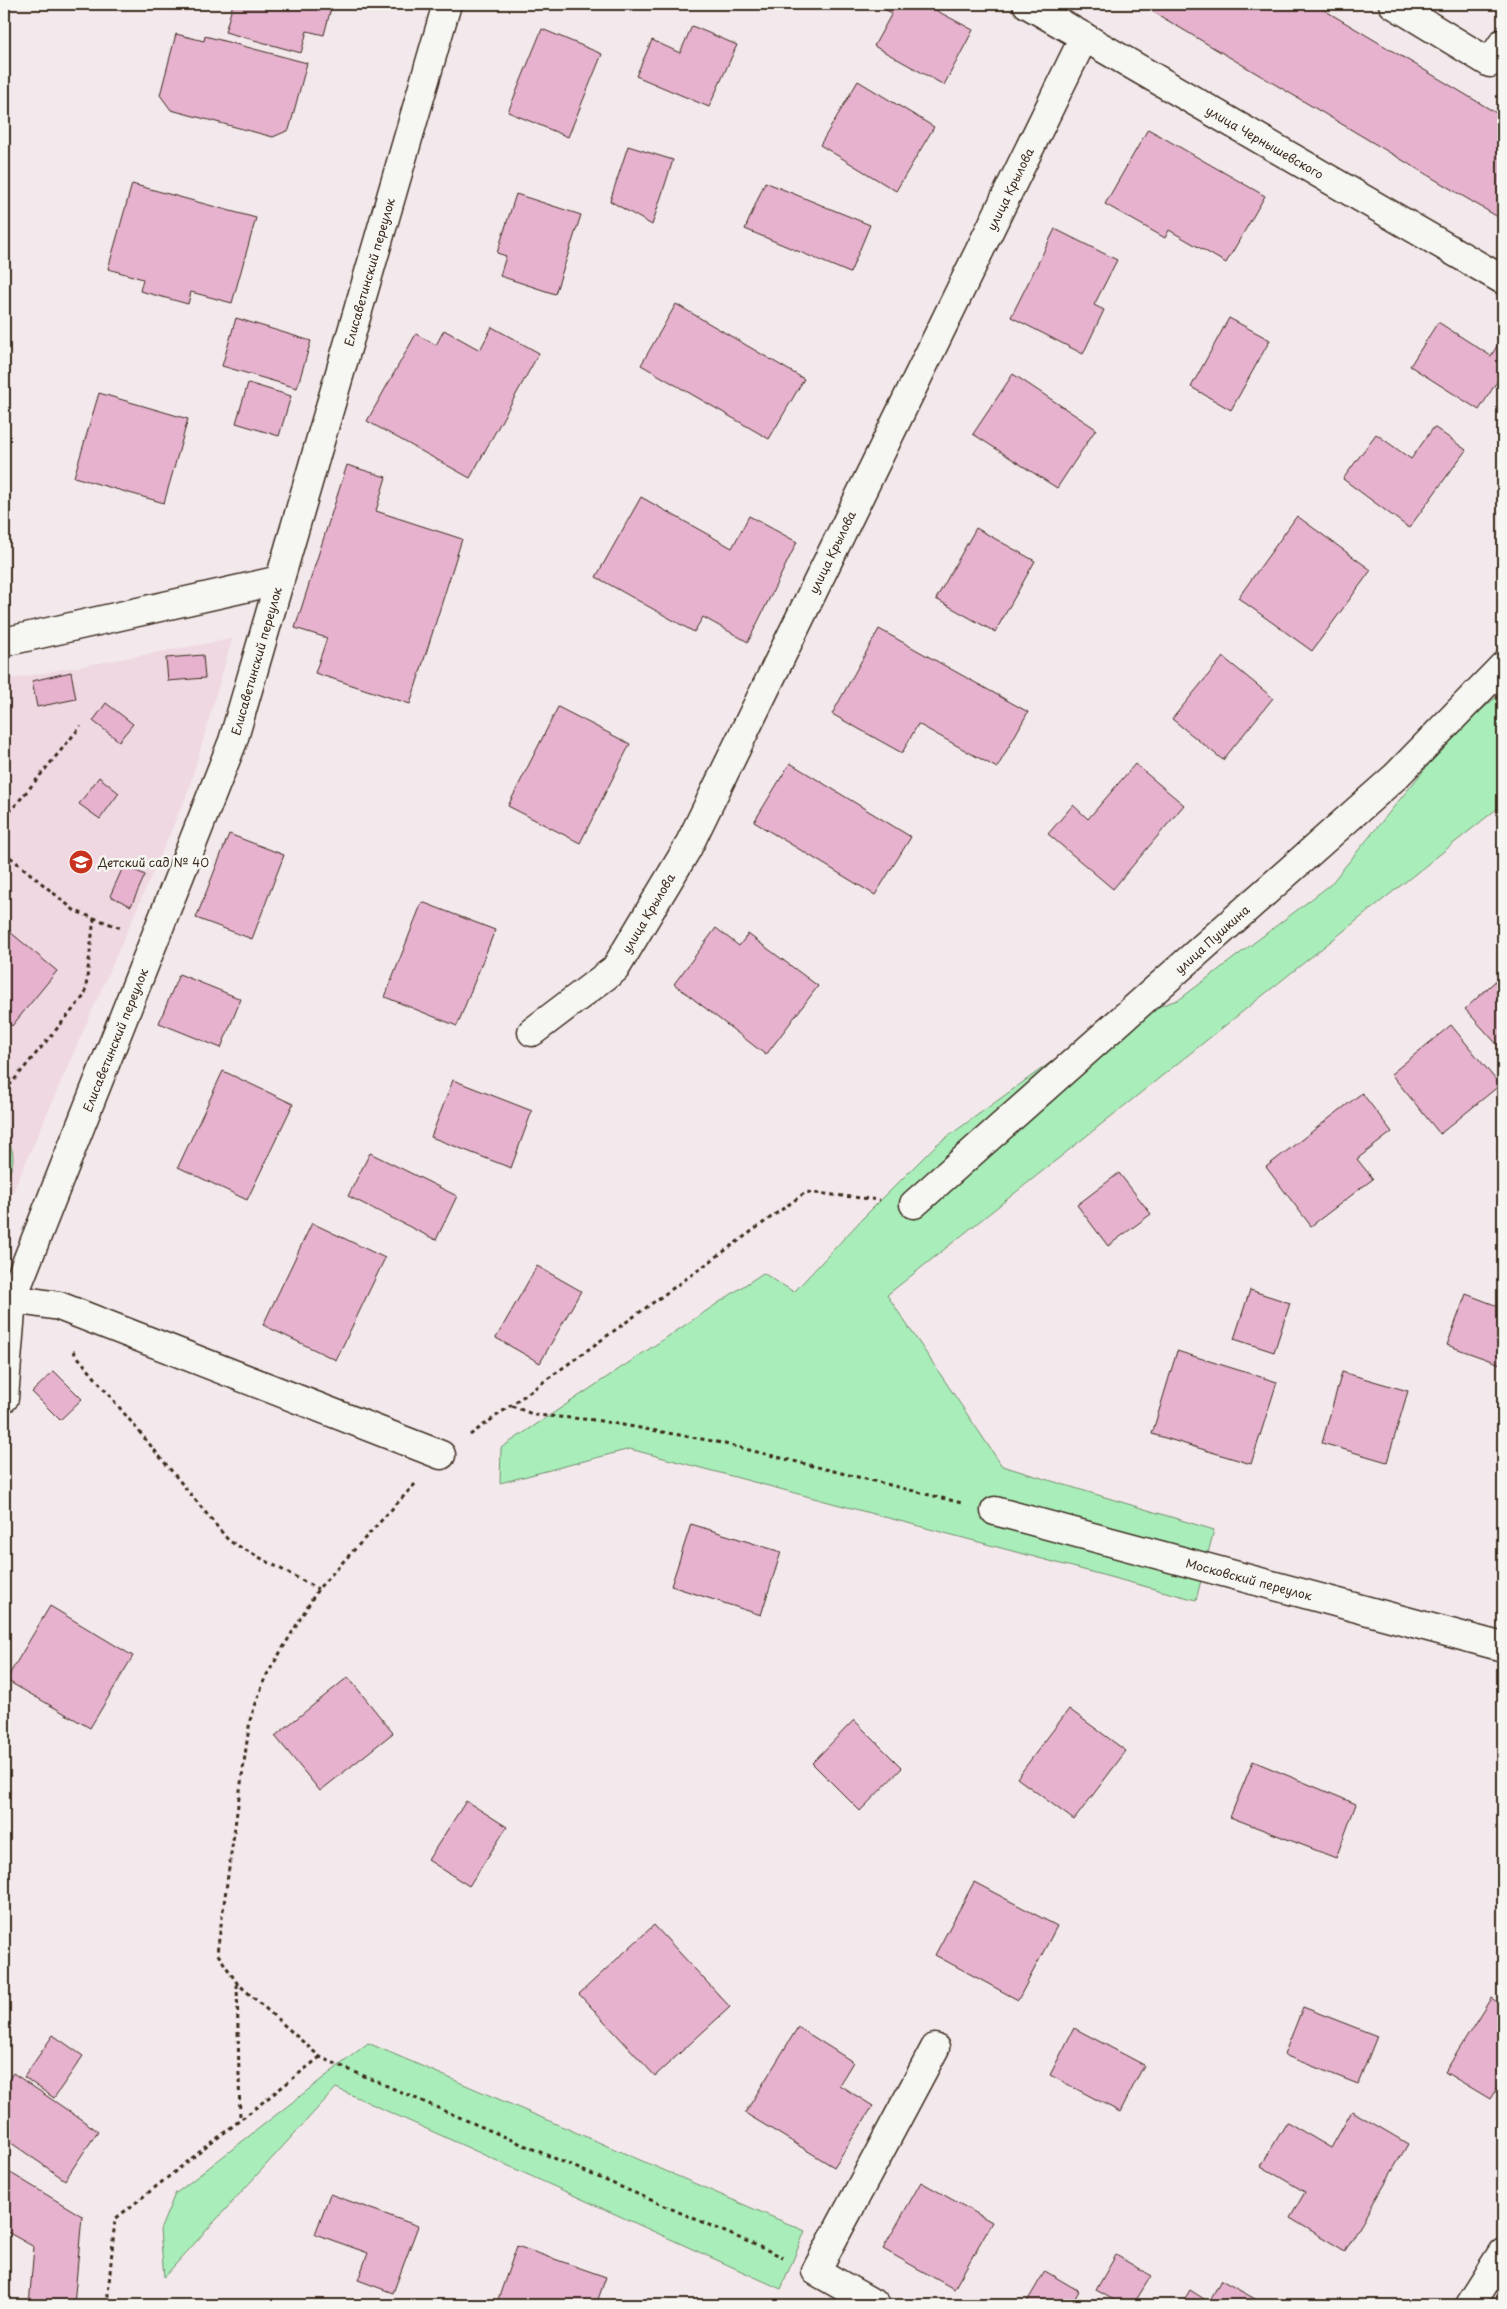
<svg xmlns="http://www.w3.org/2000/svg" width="1507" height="2309" font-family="'Playpen Sans',sans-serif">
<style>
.built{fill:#efd8e2}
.green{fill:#a9eeba;stroke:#728c6c}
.building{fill:#e6b2ce;stroke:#3b2a1e}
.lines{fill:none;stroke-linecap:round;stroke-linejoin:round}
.minor-casing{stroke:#3b2a1e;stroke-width:31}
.path{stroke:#3b2a1e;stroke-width:3;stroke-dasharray:4 4;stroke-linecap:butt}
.minor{stroke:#f6f6f2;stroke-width:28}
.labels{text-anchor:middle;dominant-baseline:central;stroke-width:5;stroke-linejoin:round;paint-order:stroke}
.street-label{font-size:12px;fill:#3b2a1e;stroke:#f6f6f2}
.poi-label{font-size:12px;fill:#3b2a1e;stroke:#f6f6f2;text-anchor:start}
</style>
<rect width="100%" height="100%" fill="#f3e8eb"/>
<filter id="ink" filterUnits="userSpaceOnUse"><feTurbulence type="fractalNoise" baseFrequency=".02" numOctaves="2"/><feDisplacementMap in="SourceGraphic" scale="10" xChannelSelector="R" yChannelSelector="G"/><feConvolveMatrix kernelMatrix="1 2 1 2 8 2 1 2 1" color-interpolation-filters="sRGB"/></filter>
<g filter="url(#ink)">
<!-- built -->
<path class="built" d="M232,639l-44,153 -184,420v-532z"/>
<!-- green -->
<g class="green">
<path d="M1503,691v113l-616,491 115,171 212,64 -18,70 -566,-151 -130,34 1,-35 262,-175 31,19 69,-74 73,-73 162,-117 82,-29 150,-114 121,-148z"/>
<path d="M4,1137c12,11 12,30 0,42z"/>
<path d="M368,2043l437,188 -24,58 -445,-201 -172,189 -4,-47 15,-36z"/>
</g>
<!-- building -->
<g class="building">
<path d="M233,4h99l-8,31 -17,-4 -6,22 -76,-21z"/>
<path d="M874,4h50l49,26 -29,55 -70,-39 18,-33z"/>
<path d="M1140,4h174l189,113v103z"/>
<path d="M692,26l45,19 -28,62 -73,-31 16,-36 28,13z"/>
<path d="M542,29l60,25 -34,83 -60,-25z"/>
<path d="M176,34l28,7 1,-5 102,27 -18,67 -16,7 -102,-27 -11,-15z"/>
<path d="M858,81l76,46 -38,64 -76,-46z"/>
<path d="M1148,129l117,67 -39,67 -57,-33 -4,8 -60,-34z"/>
<path d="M628,146l45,14 -21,65 -42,-24z"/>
<path d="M765,182l105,43 -20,48 -105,-44z"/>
<path d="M132,184l124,34 -24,85 -41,-11 -3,12 -48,-13 3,-12 -35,-10z"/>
<path d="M516,194l65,21 -26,79 -55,-18 6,-20 -9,-3z"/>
<path d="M1055,229l62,31 -23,45 10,5 -21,44 -72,-37z"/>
<path d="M676,304l128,75 -35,60 -128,-74z"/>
<path d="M236,318l75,23 -14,47 -75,-22z"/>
<path d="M1229,318l41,22 -39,70 -40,-23z"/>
<path d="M1438,322l53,34 10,-17 2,1v32l-24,38 -69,-44z"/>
<path d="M492,327l47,26 -69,125 -103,-57 49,-87 20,11 8,-15 36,20z"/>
<path d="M1013,374l83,55 -39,59 -84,-54z"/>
<path d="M248,383l43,13 -12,40 -43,-13z"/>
<path d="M99,393l89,26 -24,84 -90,-26z"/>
<path d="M1434,427l32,23 -57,78 -66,-49 33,-45 35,25z"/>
<path d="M347,465l39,12 -10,34 86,28 -52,165 -95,-31 12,-35 -32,-10z"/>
<path d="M641,497l91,51 17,-32 48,26 -49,100 -45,-25 -9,15 -98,-55z"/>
<path d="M1297,516l74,54 -59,81 -74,-53z"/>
<path d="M976,528l59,33 -40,71 -59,-33z"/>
<path d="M879,629l149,83 -31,56 -79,-44 -16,29 -70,-39z"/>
<path d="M203,655l2,23 -37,3 -2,-23z"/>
<path d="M1223,657l50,41 -50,62 -51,-41z"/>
<path d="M71,672l5,27 -39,8 -5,-26z"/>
<path d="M106,703l27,21 -14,17 -26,-20z"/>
<path d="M558,707l72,37 -50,99 -72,-37z"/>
<path d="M790,763l121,74 -36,58 -121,-73z"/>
<path d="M1135,764l49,41 -71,84 -65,-55 25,-29 15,14z"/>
<path d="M99,777l20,16 -19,26 -21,-15z"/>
<path d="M229,834l55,21 -32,84 -56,-21z"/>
<path d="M124,865l21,10 -14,31 -21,-10z"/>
<path d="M422,902l73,28 -38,96 -72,-29z"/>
<path d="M4,927l53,44 -45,55 -8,-7z"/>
<path d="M716,928l23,18 9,-12 70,52 -52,69 -92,-71z"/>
<path d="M179,974l62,25 -20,49 -62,-25z"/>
<path d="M1503,974v77l-38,-42z"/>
<path d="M1451,1025l49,60 -60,49 -49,-60z"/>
<path d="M223,1071l70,33 -46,96 -69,-33z"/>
<path d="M453,1080l79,31 -21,57 -80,-31z"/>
<path d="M1362,1093l30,39 -35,27 16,20 -62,47 -45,-59z"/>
<path d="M370,1153l87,43 -21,44 -88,-44z"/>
<path d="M1119,1173l32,41 -43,32 -31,-41z"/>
<path d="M312,1223l73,35 -49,102 -73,-35z"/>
<path d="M537,1266l44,25 -41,72 -44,-25z"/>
<path d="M1250,1290l40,13 -16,49 -40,-13z"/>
<path d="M1466,1294l37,14v46l-3,10 -53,-19z"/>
<path d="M1177,1351l100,31 -26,82 -99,-30z"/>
<path d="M54,1371l28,28 -22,21 -28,-28z"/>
<path d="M1342,1372l66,19 -21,71 -65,-19z"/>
<path d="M691,1524l90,28 -20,63 -90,-29z"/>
<path d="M50,1606l83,50 -43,72 -84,-48z"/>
<path d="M348,1677l45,56 -73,58 -45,-55z"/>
<path d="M1069,1709l57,42 -52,69 -57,-42z"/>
<path d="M854,1720l48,48 -42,43 -48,-48z"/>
<path d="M1253,1761l103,43 -20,54 -106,-41z"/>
<path d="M466,1801l41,26 -38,59 -41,-26z"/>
<path d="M974,1882l83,44 -39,74 -83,-45z"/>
<path d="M654,1925l76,82 -75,69 -76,-82z"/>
<path d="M1491,1998l12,8v73l-13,20 -45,-27z"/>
<path d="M1303,2007l74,29 -19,48 -74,-29z"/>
<path d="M798,2027l55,35 -14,23 34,21 -39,61 -89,-54z"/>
<path d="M1074,2028l70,37 -24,47 -70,-37z"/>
<path d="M53,2035l30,21 -29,42 -30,-21z"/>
<path d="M13,2073l85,58 -33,49 -61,-42v-51z"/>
<path d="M1352,2111l56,33 -63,107 -55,-33 15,-26 -44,-26 26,-44 44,26z"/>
<path d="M4,2169l78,47 -8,89h-45l5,-58 -30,-17z"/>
<path d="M921,2182l71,40 -38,67 -71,-40z"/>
<path d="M330,2194l88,32 -25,67 -35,-13 10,-27 -53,-19z"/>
<path d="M517,2246l89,31 -10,28h-100z"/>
<path d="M1116,2255l35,21 -18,29h-10l-27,-15z"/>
<path d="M1045,2271l34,20 -8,14h-46z"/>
<path d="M1221,2280l45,25h-85l9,-15 19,12z"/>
</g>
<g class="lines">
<defs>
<g id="minor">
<path d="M1027,4l476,276"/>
<path d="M1393,4l97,59 13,-20"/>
<path d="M4,642l276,-62"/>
<path d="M532,1032l83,-63 72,-120 397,-812"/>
<path d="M914,1204l482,-428 107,-110"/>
<path d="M12,1299l47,7 382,149"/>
<path d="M4,1398l8,-99 221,-558 214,-737"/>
<path d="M995,1511l508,136"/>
<path d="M876,2305l-60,-34 119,-223"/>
<path d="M1470,2305l33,-52"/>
</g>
</defs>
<!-- minor casing -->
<use href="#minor" class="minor-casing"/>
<!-- path -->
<g class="path">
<path d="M4,819l77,-93"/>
<path d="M4,852l71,59 46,17"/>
<path d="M4,1092l81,-97 9,-77"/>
<path d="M73,1351l156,190 89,48"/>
<path d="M512,1406l23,9 60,5 118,21 249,62"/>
<path d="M470,1435l336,-243 74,8"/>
<path d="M415,1484l-97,105 -53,89 -15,42 -33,233 20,30 83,74 463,200"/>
<path d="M237,1984l3,136"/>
<path d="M107,2305l8,-86 205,-162"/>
</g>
<!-- minor -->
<use href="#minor" class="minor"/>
</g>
</g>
<!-- icons -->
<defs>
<symbol id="school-disc" viewBox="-11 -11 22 22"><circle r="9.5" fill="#c8321e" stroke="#f6f6f2"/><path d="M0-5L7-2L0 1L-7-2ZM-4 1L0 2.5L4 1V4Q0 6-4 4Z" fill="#fff"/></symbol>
</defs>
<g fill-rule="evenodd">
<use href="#school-disc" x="67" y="848" width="28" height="28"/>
</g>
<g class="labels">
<!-- street labels -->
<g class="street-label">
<text transform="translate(1265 142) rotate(30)">улица Чернышевского</text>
<text transform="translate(1010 189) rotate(-64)">улица Крылова</text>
<text transform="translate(369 272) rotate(-74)">Елисаветинский переулок</text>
<text transform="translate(832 552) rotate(-64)">улица Крылова</text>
<text transform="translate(256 661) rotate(-74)">Елисаветинский переулок</text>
<text transform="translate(648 913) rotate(-59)">улица Крылова</text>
<text transform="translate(1212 939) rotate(-42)">улица Пушкина</text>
<text transform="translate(115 1040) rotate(-68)">Елисаветинский переулок</text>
<text transform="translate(1249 1579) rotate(15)">Московский переулок</text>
</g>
<!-- poi labels -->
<g class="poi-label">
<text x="98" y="862">Детский сад № 40</text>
</g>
</g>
<!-- margin -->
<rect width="1507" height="2309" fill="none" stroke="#f6f6f2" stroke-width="20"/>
<rect x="10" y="10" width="1487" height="2289" fill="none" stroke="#3b2a1e" stroke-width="2" filter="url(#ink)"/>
</svg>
